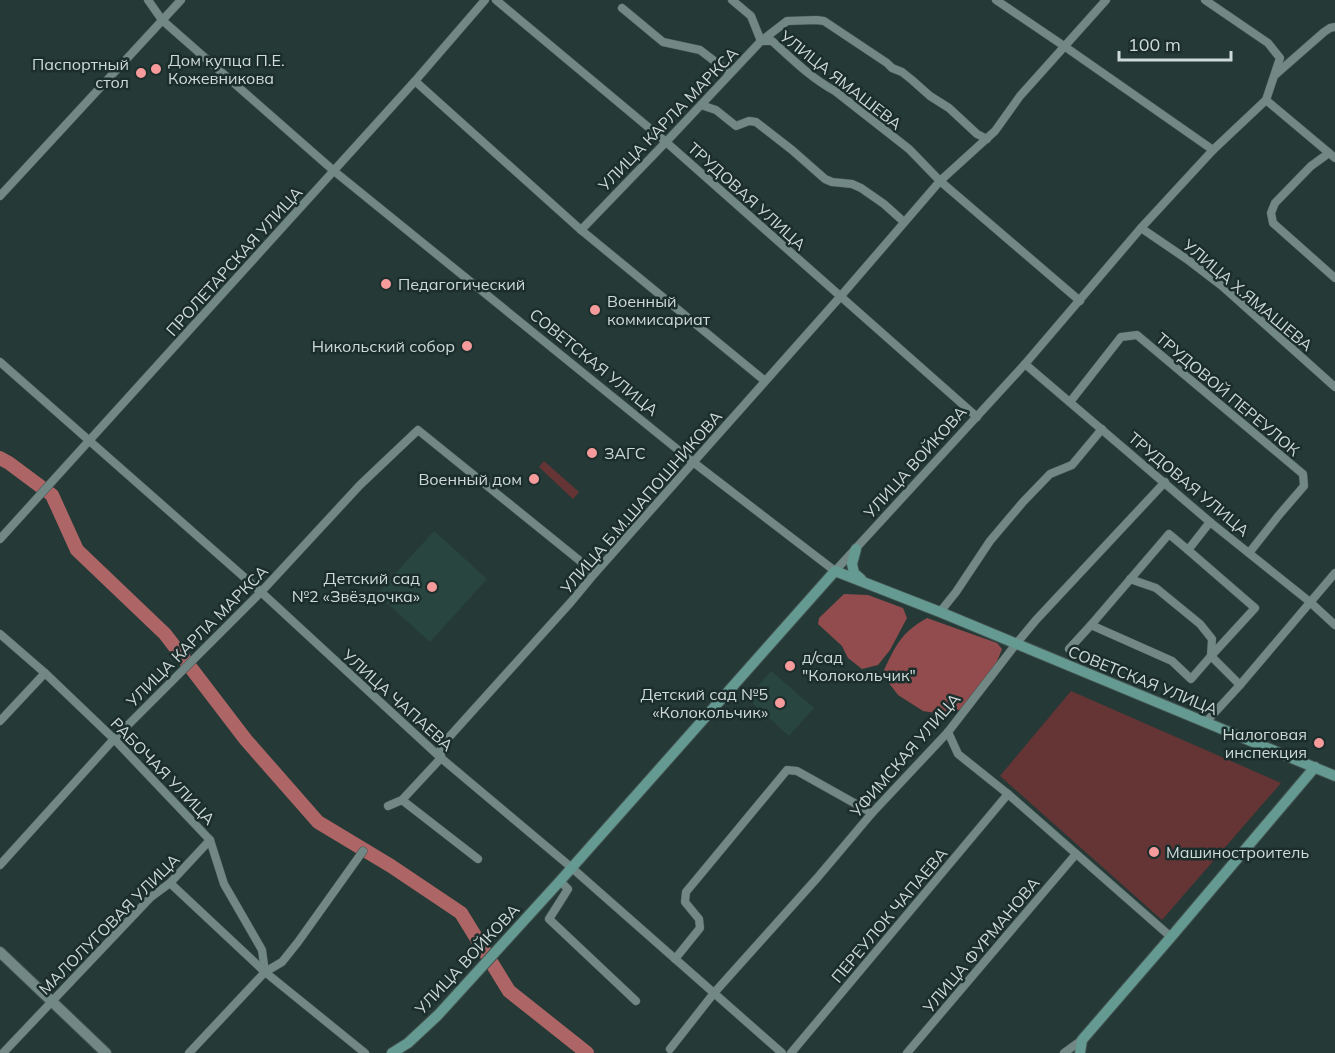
<svg xmlns="http://www.w3.org/2000/svg" width="1335" height="1053" font-family="Mulish,sans-serif">
<style>
.built{fill:#284540}
.green{fill:#653536}
.forest{fill:#924c4e}
.lines{fill:none;stroke-linecap:round;stroke-linejoin:round}
.river{stroke:#ad6566;stroke-width:14}
.minor-casing{stroke:#435451;stroke-width:9}
.tertiary-casing{stroke:#435451;stroke-width:12}
.secondary-casing{stroke:#435451;stroke-width:12}
.minor{stroke:#728884;stroke-width:8}
.tertiary{stroke:#728884;stroke-width:10}
.secondary{stroke:#659a93;stroke-width:10}
.poi-dot{fill:#f59b9c;stroke:#1c2e2c;stroke-width:2}
.labels{text-anchor:middle;dominant-baseline:central;stroke-width:5;stroke-linejoin:round;paint-order:stroke}
.poi-label{font-size:16px;fill:#cedad8;stroke:#1c2e2c;text-anchor:start}
.street-label{font-size:16px;fill:#cedad8;stroke:#1c2e2c}
</style>
<rect width="100%" height="100%" fill="#253936"/>
<!-- built -->
<g class="built">
<path d="M434,531l53,48 -57,63 -53,-48z"/>
<path d="M771,671l43,37 -25,28 -42,-38z"/>
</g>
<!-- green -->
<g class="green">
<path d="M544,461l35,31 -6,7 -34,-32z"/>
<path d="M1071,691l210,92 -119,137 -162,-144z"/>
</g>
<!-- forest -->
<g class="forest">
<path d="M844,594l24,1 35,13 4,10 -17,32 -12,15 -16,4 -14,-11 -6,-12 -24,-22 1,-6z"/>
<path d="M927,618l70,25 5,6 -6,15 -13,19 -20,25 -15,7 -25,-4 -25,-16 -16,-21c14,-28 17,-40 45,-56z"/>
</g>
<g class="lines">
<!-- river -->
<path class="river" d="M0,458l9,5 43,32 25,55 88,84 81,106 72,82 73,44 70,47 48,78 78,62"/>
<defs>
<g id="minor">
<path d="M148,0l14,20 172,151 359,291 142,109 190,-207 116,-136 72,-78 53,-50 14,-42 -12,-15 -63,-43"/>
<path d="M496,0l170,142 311,275"/>
<path d="M732,0l19,16 10,25h11c20,18 39,37 63,50l74,58 31,32 140,120"/>
<path d="M996,0l68,46 149,104"/>
<path d="M622,8l41,34 37,8 30,23"/>
<path d="M1275,75l49,-43 6,-4 5,-1"/>
<path d="M415,81l166,149 184,151"/>
<path d="M1266,100l69,58"/>
<path d="M701,105l15,5 20,16 13,-5 7,1 36,28 33,29 7,3 20,2 9,4 23,16 20,18"/>
<path d="M1329,153l-18,13 -36,37 -4,10 2,10 62,55"/>
<path d="M0,196l181,-196"/>
<path d="M1141,228l47,32 34,26 113,101"/>
<path d="M581,230l85,-88 95,-101 26,-20 29,-1 8,1 63,42 5,5 10,4 10,8 18,16 19,12 28,26 10,5"/>
<path d="M0,362l261,230 180,166 131,110 210,185"/>
<path d="M1025,364l185,158 100,80 25,23"/>
<path d="M1070,402l51,-65 16,-2 166,139 1,12 -25,29 -30,38"/>
<path d="M1210,522l-22,28 -19,-16 -78,91 81,36 19,18 20,-23 29,29"/>
<path d="M0,539l415,-458 70,-81"/>
<path d="M1188,550l67,58 -44,48"/>
<path d="M1130,579l26,9 44,36 12,15 -1,17"/>
<path d="M940,612l16,-20 34,-51 33,-39 27,-28 22,-9 30,-36"/>
<path d="M0,634l45,39 69,66 96,101 14,44 38,66 3,22 100,81"/>
<path d="M1069,649l22,-24"/>
<path d="M0,721l45,-48"/>
<path d="M1206,722l34,-37 95,-112"/>
<path d="M948,732l10,22 50,40 163,143"/>
<path d="M402,800l76,59"/>
<path d="M388,806l14,-6 39,-42v-12l130,-144 24,-29 245,-276 100,-116 55,-50 25,-35 86,-96"/>
<path d="M0,865l114,-126 147,-147 99,-107 58,-55 177,143"/>
<path d="M560,881l8,8 -19,30 87,82"/>
<path d="M170,883l95,89"/>
<path d="M675,959l25,-31 -1,-9 -14,-17 1,-10 101,-122 10,1 75,42"/>
<path d="M670,1049l44,-56 104,-116 54,-64 76,-81 68,-88 20,-24 129,-138"/>
<path d="M3,1053l148,-156 19,-14 40,-43"/>
<path d="M189,1053l76,-81 17,-10 16,-20 65,-91"/>
<path d="M791,1053l217,-259"/>
<path d="M907,1053l169,-199"/>
<path d="M1064,1053l18,-13"/>
</g>
<path id="tertiary" d="M0,952l106,101"/>
<g id="secondary">
<path d="M856,549l-4,15 2,9 7,6"/>
<path d="M392,1053l16,-10 30,-28 122,-134 275,-310 105,41 395,164"/>
<path d="M1080,1053l2,-13 89,-103 144,-170"/>
</g>
</defs>
<!-- minor casing -->
<use href="#minor" class="minor-casing"/>
<!-- tertiary casing -->
<use href="#tertiary" class="tertiary-casing"/>
<!-- secondary casing -->
<use href="#secondary" class="secondary-casing"/>
<!-- minor -->
<use href="#minor" class="minor"/>
<!-- tertiary -->
<use href="#tertiary" class="tertiary"/>
<!-- secondary -->
<use href="#secondary" class="secondary"/>
</g>
<!-- markers -->
<g class="poi-dot">
<circle cx="156" cy="69" r="6"/>
<circle cx="141" cy="73" r="6"/>
<circle cx="386" cy="284" r="6"/>
<circle cx="595" cy="310" r="6"/>
<circle cx="467" cy="346" r="6"/>
<circle cx="592" cy="453" r="6"/>
<circle cx="534" cy="479" r="6"/>
<circle cx="432" cy="587" r="6"/>
<circle cx="790" cy="666" r="6"/>
<circle cx="780" cy="703" r="6"/>
<circle cx="1319" cy="743" r="6"/>
<circle cx="1154" cy="852" r="6"/>
</g>
<g class="labels">
<!-- poi labels -->
<g class="poi-label">
<text x="168" y="60">Дом купца П.Е.<tspan x="168" dy="18">Кожевникова</tspan></text>
<text x="129" y="64" text-anchor="end">Паспортный<tspan x="129" dy="18">стол</tspan></text>
<text x="398" y="284">Педагогический</text>
<text x="607" y="301">Военный<tspan x="607" dy="18">коммисариат</tspan></text>
<text x="455" y="346" text-anchor="end">Никольский собор</text>
<text x="604" y="453">ЗАГС</text>
<text x="522" y="479" text-anchor="end">Военный дом</text>
<text x="420" y="578" text-anchor="end">Детский сад<tspan x="420" dy="18">№2 «Звёздочка»</tspan></text>
<text x="802" y="657">д/сад<tspan x="802" dy="18">"Колокольчик"</tspan></text>
<text x="768" y="694" text-anchor="end">Детский сад №5<tspan x="768" dy="18">«Колокольчик»</tspan></text>
<text x="1307" y="734" text-anchor="end">Налоговая<tspan x="1307" dy="18">инспекция</tspan></text>
<text x="1166" y="852">Машиностроитель</text>
</g>
<!-- street labels -->
<g class="street-label">
<text transform="translate(841 80) rotate(38)">УЛИЦА ЯМАШЕВА</text>
<text transform="translate(668 119) rotate(-46)">УЛИЦА КАРЛА МАРКСА</text>
<text transform="translate(747 196) rotate(42)">ТРУДОВАЯ УЛИЦА</text>
<text transform="translate(234 261) rotate(-48)">ПРОЛЕТАРСКАЯ УЛИЦА</text>
<text transform="translate(1248 295) rotate(40)">УЛИЦА Х.ЯМАШЕВА</text>
<text transform="translate(594 362) rotate(39)">СОВЕТСКАЯ УЛИЦА</text>
<text transform="translate(1228 394) rotate(40)">ТРУДОВОЙ ПЕРЕУЛОК</text>
<text transform="translate(915 462) rotate(-48)">УЛИЦА ВОЙКОВА</text>
<text transform="translate(1189 484) rotate(40)">ТРУДОВАЯ УЛИЦА</text>
<text transform="translate(641 502) rotate(-49)">УЛИЦА Б.М.ШАПОШНИКОВА</text>
<text transform="translate(197 636) rotate(-45)">УЛИЦА КАРЛА МАРКСА</text>
<text transform="translate(1143 680) rotate(22)">СОВЕТСКАЯ УЛИЦА</text>
<text transform="translate(398 700) rotate(42)">УЛИЦА ЧАПАЕВА</text>
<text transform="translate(905 755) rotate(-49)">УФИМСКАЯ УЛИЦА</text>
<text transform="translate(163 771) rotate(46)">РАБОЧАЯ УЛИЦА</text>
<text transform="translate(889 915) rotate(-50)">ПЕРЕУЛОК ЧАПАЕВА</text>
<text transform="translate(109 924) rotate(-45)">МАЛОЛУГОВАЯ УЛИЦА</text>
<text transform="translate(981 945) rotate(-50)">УЛИЦА ФУРМАНОВА</text>
<text transform="translate(467 959) rotate(-47)">УЛИЦА ВОЙКОВА</text>
</g>
</g>
<!-- scale -->
<path d="M1119 51v9h112v-9" fill="none" stroke="#cedad8" stroke-width="3"/>
<text x="1128" y="51" font-size="18" fill="#cedad8" stroke="#1c2e2c" stroke-width="4.5" paint-order="stroke">100 m</text>
</svg>
